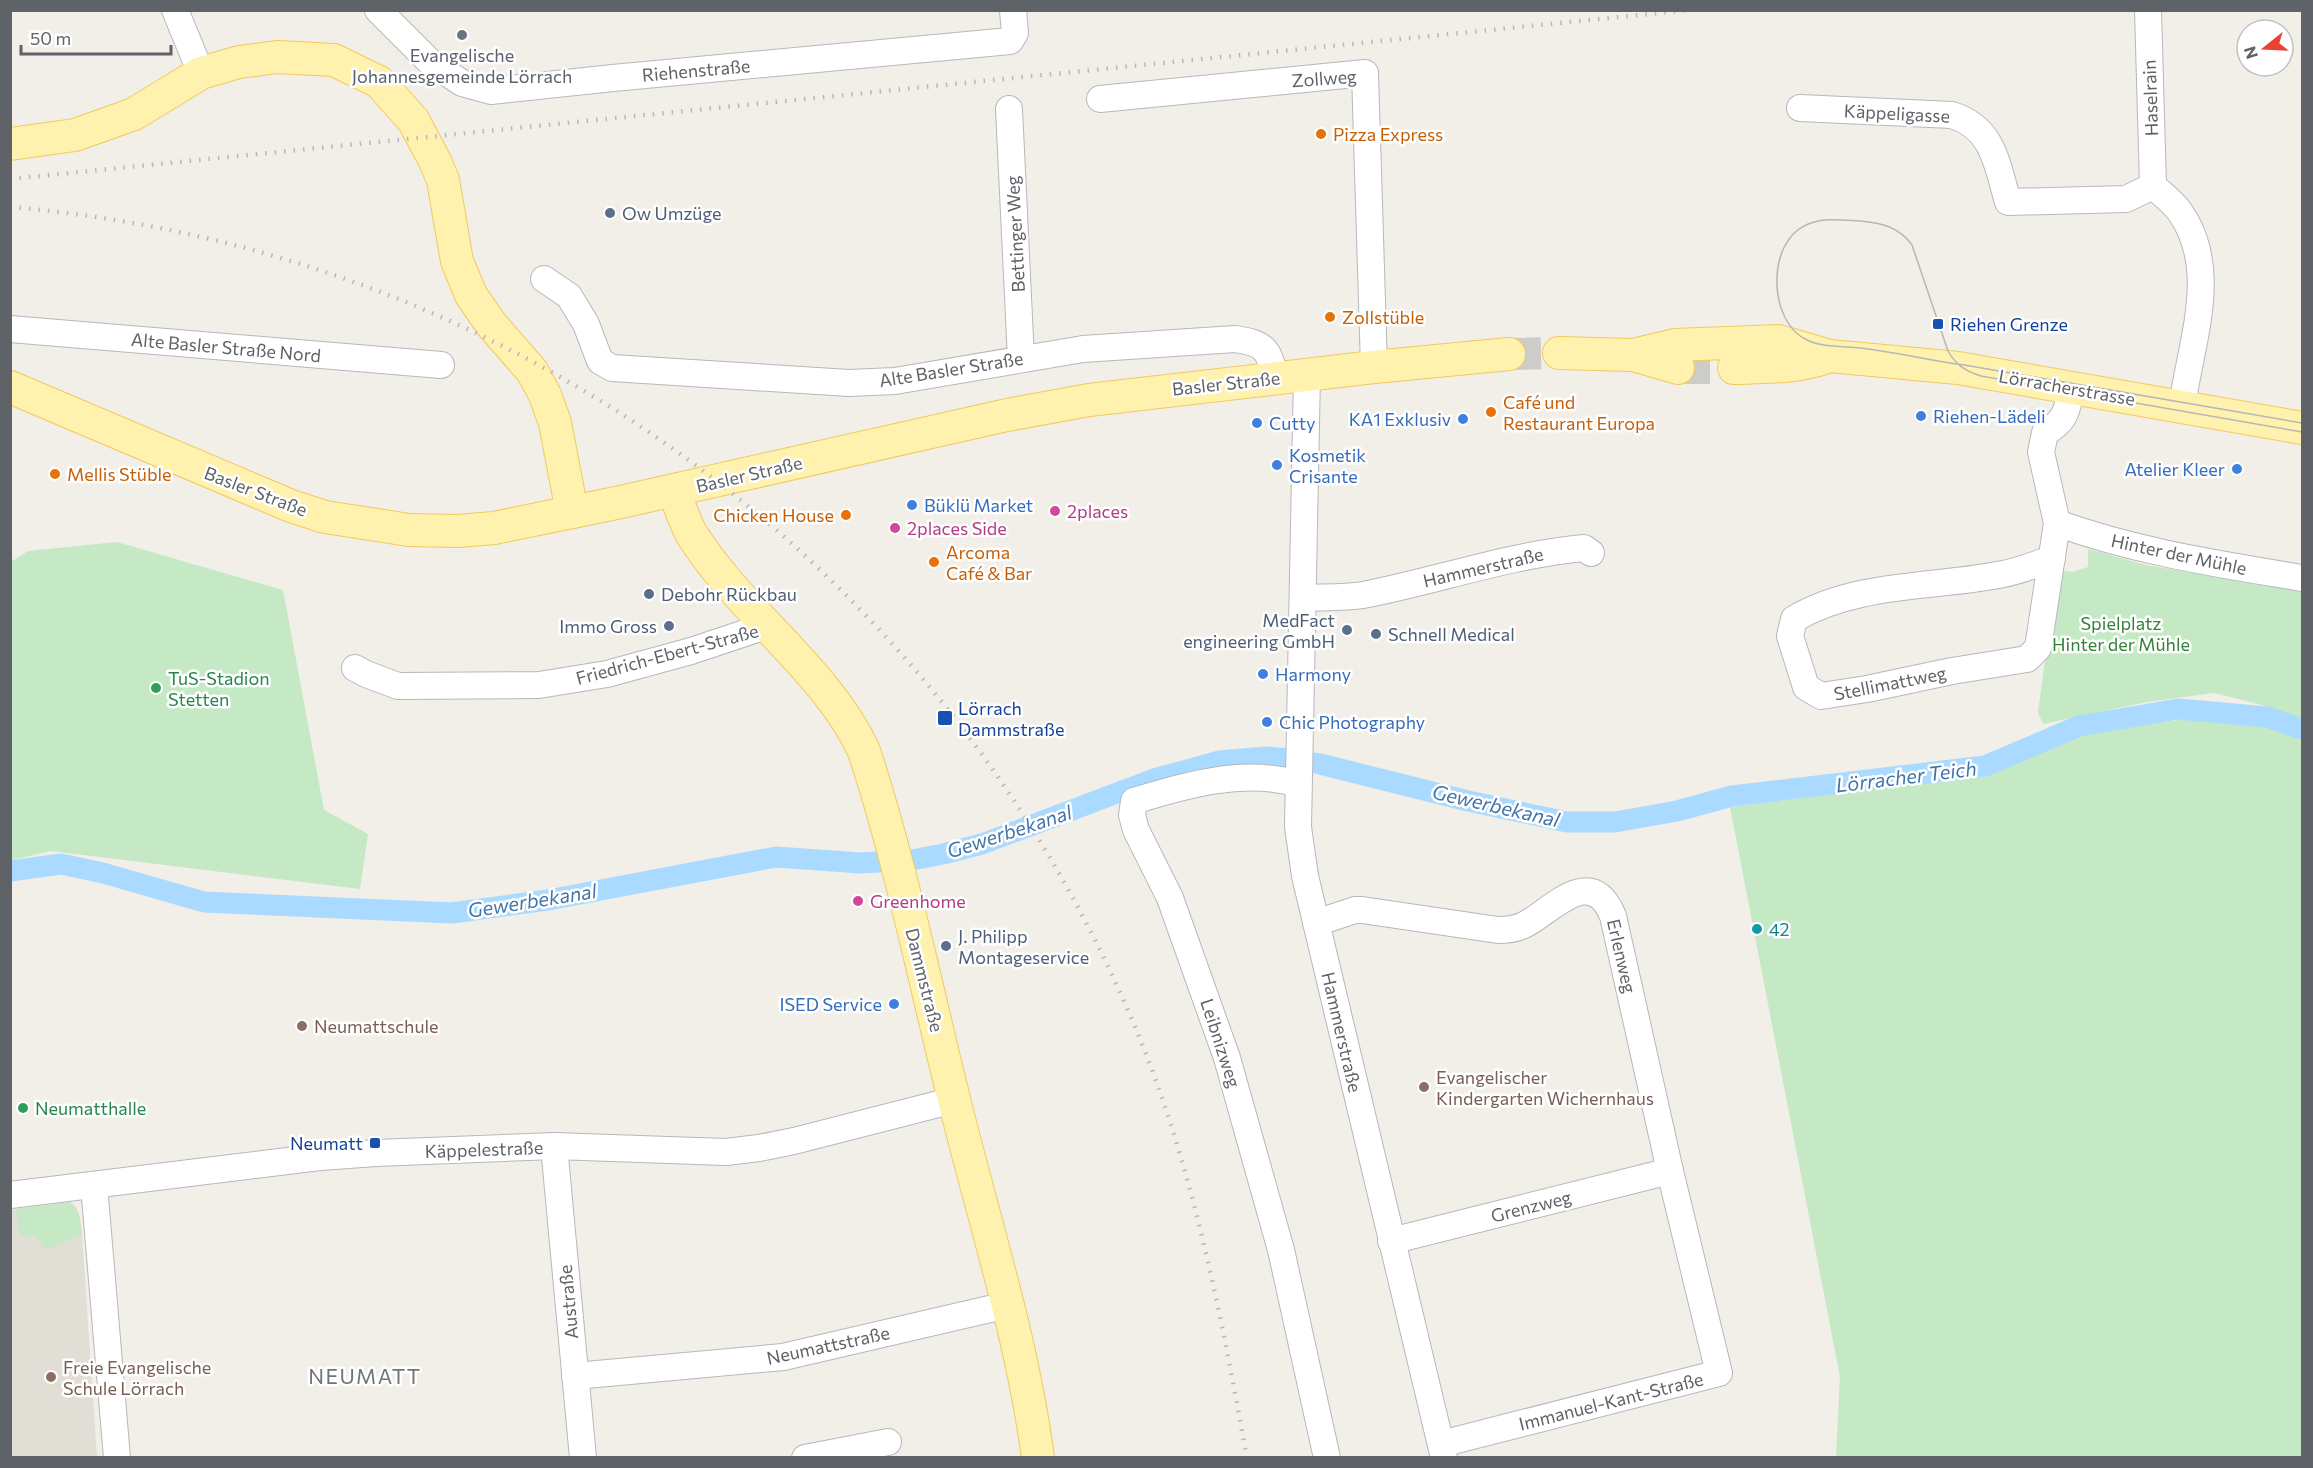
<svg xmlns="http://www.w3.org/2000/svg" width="2313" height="1468" font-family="Commissioner,sans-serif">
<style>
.education{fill:#e1ded6}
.green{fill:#c5e8c5}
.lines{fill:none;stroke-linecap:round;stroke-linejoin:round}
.canal{stroke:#aadaff;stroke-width:21}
.major-tunnel{stroke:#ccccc8;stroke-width:32;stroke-dasharray:32 16;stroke-linecap:butt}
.minor-casing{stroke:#b5b8bc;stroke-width:28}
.major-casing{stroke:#f2c960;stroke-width:34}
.minor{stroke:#fff;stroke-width:26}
.major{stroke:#fff2af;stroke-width:32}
.tram{stroke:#b6b7b8;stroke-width:1.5}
.rail{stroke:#b6b7b8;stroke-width:4.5;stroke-dasharray:1.5 8;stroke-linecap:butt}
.worship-dot{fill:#6b7280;stroke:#fff;stroke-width:2}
.food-dot{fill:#e8710a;stroke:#fff;stroke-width:2}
.service-dot{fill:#5c6f8a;stroke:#fff;stroke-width:2}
.transit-dot{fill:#1a4fb4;stroke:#fff;stroke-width:2}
.shop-dot{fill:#3f7fe0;stroke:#fff;stroke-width:2}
.hotel-dot{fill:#d1479c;stroke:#fff;stroke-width:2}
.leisure-dot{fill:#2e9e5b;stroke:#fff;stroke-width:2}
.culture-dot{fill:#0f9aa8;stroke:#fff;stroke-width:2}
.education-dot{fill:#8d6e63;stroke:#fff;stroke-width:2}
.labels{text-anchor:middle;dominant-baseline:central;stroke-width:5;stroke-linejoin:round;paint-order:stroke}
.worship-label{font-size:18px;fill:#5b616d;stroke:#fff}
.street-label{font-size:18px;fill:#5f6368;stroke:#fff}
.food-label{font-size:18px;fill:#c56008;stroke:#fff;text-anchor:start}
.service-label{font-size:18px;fill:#4e5e75;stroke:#fff;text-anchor:start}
.transit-label{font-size:18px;fill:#164399;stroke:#fff;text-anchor:start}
.shop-label{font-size:18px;fill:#366cbe;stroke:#fff;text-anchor:start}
.hotel-label{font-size:18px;fill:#b23c85;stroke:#fff;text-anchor:start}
.park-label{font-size:18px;fill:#348238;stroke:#fff}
.leisure-label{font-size:18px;fill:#27864d;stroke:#fff;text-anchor:start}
.culture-label{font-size:18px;fill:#0d838f;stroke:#fff;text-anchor:start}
.education-label{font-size:18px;fill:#785e54;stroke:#fff;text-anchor:start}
.water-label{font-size:20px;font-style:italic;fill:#4174aa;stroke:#fff}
.quarter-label{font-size:21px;letter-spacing:1.5px;fill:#70757a;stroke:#fff}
</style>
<rect width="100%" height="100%" fill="#f1efe8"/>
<!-- education -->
<path class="education" d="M70,1202l6,5 3,6 3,21 15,223h-86l-1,-247z"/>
<!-- green -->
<g class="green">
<path d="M117,542l166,48 41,220 44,24 -8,55 -309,-38 -40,9v-298l17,-11z"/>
<path d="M2088,549l58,16 156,27v128l-40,-15 -48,-12 -67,9 -104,22 -5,-12 19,-142 16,2 15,-5z"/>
<path d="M2223,716l79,19v722h-466l4,-80 -110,-570 255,-32 112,-47z"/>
<path d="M70,1202c11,9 10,20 12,32l-37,16 -4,-8 -7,-6h-14l-4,-27z"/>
</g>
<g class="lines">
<!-- canal -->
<path class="canal" d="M10,871l51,-7 42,9 101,29 248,11 96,-13 228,-43 85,6 51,-3 31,-6 39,-10 172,-65 66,-18 45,-4 26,2 29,5 148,37 99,21h48l62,-11 55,-15 253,-30 94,-40 99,-17 89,8 35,12"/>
<!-- major-tunnel -->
<g class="major-tunnel">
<path d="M1509,354l50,-1"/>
<path d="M1678,368h56"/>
</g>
<defs>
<g id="minor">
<path d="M175,10l26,63"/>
<path d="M378,10l51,51 33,22 29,8 122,-13 397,-37 5,-8 -2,-23"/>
<path d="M2148,10l5,176"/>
<path d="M1100,99l265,-26 9,294"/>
<path d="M1800,108l152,7c42,13 45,50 56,87l118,-3 27,-13"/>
<path d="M1009,109l12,250"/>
<path d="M2153,186c9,8 20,16 27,26 41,58 10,132 2,195"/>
<path d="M544,279l25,17 17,28 14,37 12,7 237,15 46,-2 188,-32 152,-10c29,4 35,10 39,39"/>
<path d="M10,329l431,36"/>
<path d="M1307,374l-9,453 7,49 139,582"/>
<path d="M2057,523c80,29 162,41 245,55"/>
<path d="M2052,559c-16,5 -32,12 -49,15 -68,14 -147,8 -209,45l-4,17 16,51 15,9 46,-7 85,-18 75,-12 11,-11 19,-125 -16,-71 4,-19c22,-14 21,-21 27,-45"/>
<path d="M1303,598c19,-1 41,0 60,-3 74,-14 145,-40 221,-47l7,5"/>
<path d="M355,668l11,6 32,12 141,-1 68,-11 84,-23 75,-25"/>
<path d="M1298,784c-53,-16 -113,1 -164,17l-2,14 4,15 34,68 57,160 54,192 46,208"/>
<path d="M1316,923l39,-13h7l136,20c9,0 19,-1 28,-6 29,-16 65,-60 87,-8l57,255 49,202 -278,71"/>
<path d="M554,1146l29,312"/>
<path d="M94,1185l23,273"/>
<path d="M10,1195l310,-38 56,-4 178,-7 172,6 33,-4 35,-7 160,-41"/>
<path d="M1391,1241l279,-70"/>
<path d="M575,1376l208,-19 224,-52"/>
<path d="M805,1458l83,-16"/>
</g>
<g id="major">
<path d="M10,144l65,-9 59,-21 67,-41 38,-11 38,-5 57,3 45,22 34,38 22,41 8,19 14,81 14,34 20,29 41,47 13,24 10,28 17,89"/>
<path d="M1559,353l74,2 45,13"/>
<path d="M1633,355l42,-10 104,-4 51,15 128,12 344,60"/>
<path d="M1734,368c33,-1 64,0 96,-12"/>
<path d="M10,387l281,119 34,11 84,13 49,1 36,-3 127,-26 386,-87 82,-15 285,-33 135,-13"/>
<path d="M674,491c5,13 10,29 17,42 48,78 135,136 173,218 37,113 61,232 90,348 29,119 68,237 84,359"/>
</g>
</defs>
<!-- minor casing -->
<use href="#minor" class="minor-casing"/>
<!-- major casing -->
<use href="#major" class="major-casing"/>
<!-- minor -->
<use href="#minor" class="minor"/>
<!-- major -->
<use href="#major" class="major"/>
<!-- tram -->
<path class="tram" d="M2302,423c-108,-18 -217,-37 -326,-56l-18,-3h-2c-32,-5 -63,-12 -95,-16 -17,-2 -38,0 -54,-8 -39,-18 -41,-97 -1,-115 16,-8 37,-5 54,-4 22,2 39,6 52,24l36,106c8,14 17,20 33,25l321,56"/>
<!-- rail -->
<g class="rail">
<path d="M10,179l1679,-169"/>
<path d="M10,207c499,42 928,355 1123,815 59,139 87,288 114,436"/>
</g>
</g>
<!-- markers -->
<circle class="worship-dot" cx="462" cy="35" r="6"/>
<g class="food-dot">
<circle cx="1321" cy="134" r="6"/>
<circle cx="1330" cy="317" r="6"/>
<circle cx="1491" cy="412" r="6"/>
<circle cx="55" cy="474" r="6"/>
<circle cx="846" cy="515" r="6"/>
<circle cx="934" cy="562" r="6"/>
</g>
<g class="service-dot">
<circle cx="610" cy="213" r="6"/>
<circle cx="649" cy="594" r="6"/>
<circle cx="669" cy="626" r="6"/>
<circle cx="1347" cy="630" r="6"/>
<circle cx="1376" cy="634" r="6"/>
<circle cx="946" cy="946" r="6"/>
</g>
<g class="transit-dot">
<rect x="1932" y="318" width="12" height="12" rx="3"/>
<rect x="937" y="710" width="16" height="16" rx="3"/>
<rect x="369" y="1137" width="12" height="12" rx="3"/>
</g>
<g class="shop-dot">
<circle cx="1921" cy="416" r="6"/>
<circle cx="1463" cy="419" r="6"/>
<circle cx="1257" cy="423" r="6"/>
<circle cx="1277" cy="465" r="6"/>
<circle cx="2237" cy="469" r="6"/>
<circle cx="912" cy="505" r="6"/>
<circle cx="1263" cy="674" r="6"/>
<circle cx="1267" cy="722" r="6"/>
<circle cx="894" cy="1004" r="6"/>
</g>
<g class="hotel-dot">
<circle cx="1055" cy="511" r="6"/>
<circle cx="895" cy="528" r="6"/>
<circle cx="858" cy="901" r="6"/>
</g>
<g class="leisure-dot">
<circle cx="156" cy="688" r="6"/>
<circle cx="23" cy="1108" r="6"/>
</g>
<circle class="culture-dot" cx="1757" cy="929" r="6"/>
<g class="education-dot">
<circle cx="302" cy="1026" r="6"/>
<circle cx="1424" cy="1087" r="6"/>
<circle cx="51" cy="1377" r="6"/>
</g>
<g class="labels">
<!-- worship labels -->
<g class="worship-label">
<text x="462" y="55">Evangelische<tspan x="462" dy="21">Johannesgemeinde Lörrach</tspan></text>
</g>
<!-- street labels -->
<g class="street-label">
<text transform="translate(696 70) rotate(-5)">Riehenstraße</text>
<text transform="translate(1324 78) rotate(-4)">Zollweg</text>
<text transform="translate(2150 98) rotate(-92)">Haselrain</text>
<text transform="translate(1897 113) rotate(3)">Käppeligasse</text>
<text transform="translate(1015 234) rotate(-93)">Bettinger Weg</text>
<text transform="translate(226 347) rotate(5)">Alte Basler Straße Nord</text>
<text transform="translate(951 369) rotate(-9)">Alte Basler Straße</text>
<text transform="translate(1226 383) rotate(-6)">Basler Straße</text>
<text transform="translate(2067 387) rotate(10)">Lörracherstrasse</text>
<text transform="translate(749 474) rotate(-13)">Basler Straße</text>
<text transform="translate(256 491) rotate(21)">Basler Straße</text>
<text transform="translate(2179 554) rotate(12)">Hinter der Mühle</text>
<text transform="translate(1483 567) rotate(-13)">Hammerstraße</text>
<text transform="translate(667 654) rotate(-15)">Friedrich-Ebert-Straße</text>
<text transform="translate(1890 683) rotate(-11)">Stellimattweg</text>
<text transform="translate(1622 956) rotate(77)">Erlenweg</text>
<text transform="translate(925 980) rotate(76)">Dammstraße</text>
<text transform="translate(1342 1032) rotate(77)">Hammerstraße</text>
<text transform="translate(1221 1043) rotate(72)">Leibnizweg</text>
<text transform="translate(484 1149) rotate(-2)">Käppelestraße</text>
<text transform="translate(1531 1206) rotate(-14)">Grenzweg</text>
<text transform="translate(568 1302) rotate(-95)">Austraße</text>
<text transform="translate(828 1345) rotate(-12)">Neumattstraße</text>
<text transform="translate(1611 1401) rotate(-14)">Immanuel-Kant-Straße</text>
</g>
<!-- food labels -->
<g class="food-label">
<text x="1333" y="134">Pizza Express</text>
<text x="1342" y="317">Zollstüble</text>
<text x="1503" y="402">Café und<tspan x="1503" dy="21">Restaurant Europa</tspan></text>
<text x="67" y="474">Mellis Stüble</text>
<text x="834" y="515" text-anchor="end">Chicken House</text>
<text x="946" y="552">Arcoma<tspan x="946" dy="21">Café &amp; Bar</tspan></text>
</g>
<!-- service labels -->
<g class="service-label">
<text x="622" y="213">Ow Umzüge</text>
<text x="661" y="594">Debohr Rückbau</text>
<text x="1335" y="620" text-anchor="end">MedFact<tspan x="1335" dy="21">engineering GmbH</tspan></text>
<text x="657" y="626" text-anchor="end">Immo Gross</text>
<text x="1388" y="634">Schnell Medical</text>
<text x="958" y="936">J. Philipp<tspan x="958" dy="21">Montageservice</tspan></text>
</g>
<!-- transit labels -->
<g class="transit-label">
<text x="1950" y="324">Riehen Grenze</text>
<text x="958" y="708">Lörrach<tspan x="958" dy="21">Dammstraße</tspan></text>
<text x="363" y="1143" text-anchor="end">Neumatt</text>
</g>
<!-- shop labels -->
<g class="shop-label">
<text x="1933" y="416">Riehen-Lädeli</text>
<text x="1451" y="419" text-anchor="end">KA1 Exklusiv</text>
<text x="1269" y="423">Cutty</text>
<text x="1289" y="455">Kosmetik<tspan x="1289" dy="21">Crisante</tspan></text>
<text x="2225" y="469" text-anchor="end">Atelier Kleer</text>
<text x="924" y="505">Büklü Market</text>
<text x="1275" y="674">Harmony</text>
<text x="1279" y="722">Chic Photography</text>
<text x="882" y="1004" text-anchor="end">ISED Service</text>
</g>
<!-- hotel labels -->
<g class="hotel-label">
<text x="1067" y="511">2places</text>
<text x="907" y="528">2places Side</text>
<text x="870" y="901">Greenhome</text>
</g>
<!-- park labels -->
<g class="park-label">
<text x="2121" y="623">Spielplatz<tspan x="2121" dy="21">Hinter der Mühle</tspan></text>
</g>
<!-- leisure labels -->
<g class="leisure-label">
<text x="168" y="678">TuS-Stadion<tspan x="168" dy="21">Stetten</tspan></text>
<text x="35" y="1108">Neumatthalle</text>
</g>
<!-- culture labels -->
<g class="culture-label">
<text x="1769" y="929">42</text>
</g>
<!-- education labels -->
<g class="education-label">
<text x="314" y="1026">Neumattschule</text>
<text x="1436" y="1077">Evangelischer<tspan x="1436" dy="21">Kindergarten Wichernhaus</tspan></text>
<text x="63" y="1367">Freie Evangelische<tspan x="63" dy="21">Schule Lörrach</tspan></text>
</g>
<!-- water labels -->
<g class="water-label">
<text transform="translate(1906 776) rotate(-7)">Lörracher Teich</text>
<text transform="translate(1496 805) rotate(13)">Gewerbekanal</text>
<text transform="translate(1009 831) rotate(-18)">Gewerbekanal</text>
<text transform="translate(532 900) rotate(-9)">Gewerbekanal</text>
</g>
<!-- quarter labels -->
<g class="quarter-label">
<text x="365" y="1375">NEUMATT</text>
</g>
</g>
<!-- border -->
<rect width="2313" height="1468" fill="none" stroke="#5f6368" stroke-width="24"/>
<!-- north arrow -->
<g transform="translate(2265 48) rotate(252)"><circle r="28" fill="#ffffff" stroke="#bfc1c3" stroke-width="1.5"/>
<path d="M0-4.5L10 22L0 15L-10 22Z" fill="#ea4335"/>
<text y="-9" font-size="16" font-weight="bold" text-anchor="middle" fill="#5f6368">N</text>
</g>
<!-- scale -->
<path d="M21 45v9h150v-9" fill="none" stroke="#5f6368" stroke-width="3"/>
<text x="30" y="45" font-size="18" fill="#5f6368" stroke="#ffffff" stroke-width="4.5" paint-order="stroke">50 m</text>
</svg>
